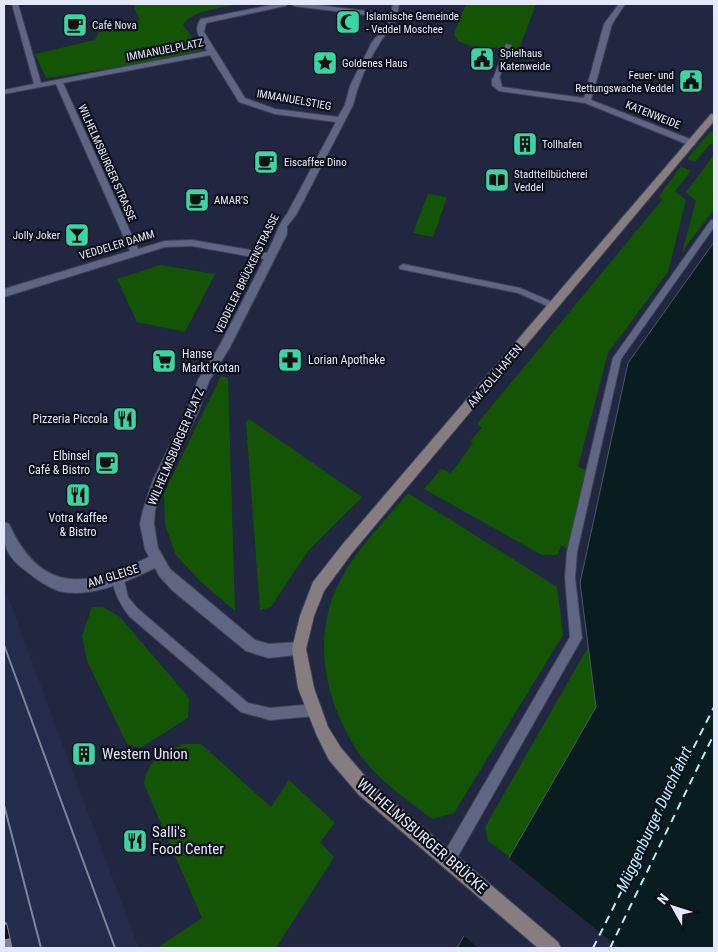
<svg xmlns="http://www.w3.org/2000/svg" width="718" height="952" font-family="'Roboto Condensed',sans-serif">
<style>
.built{fill:#242b4b}
.green{fill:#135505}
.water{fill:#091c1f;stroke:#4a5961}
.pier{fill:#212740}
.lines{fill:none;stroke-linecap:round;stroke-linejoin:round}
.ferry{stroke:#b3f0fc;stroke-width:2;stroke-dasharray:8 6;stroke-linecap:butt}
.lane-casing{stroke:#3f4359;stroke-width:2}
.street-casing{stroke:#3f4359;stroke-width:2}
.secondary-casing{stroke:#3f4359;stroke-width:2}
.lane{fill:#5f6684;fill-rule:evenodd}
.street{fill:#5f6684;fill-rule:evenodd}
.secondary{fill:#867d80;fill-rule:evenodd}
.tram{stroke:#7f849a;stroke-width:2}
.rail-casing{stroke:#7f849a;stroke-width:7}
.rail{stroke:#0e111c;stroke-width:5;stroke-dasharray:14;stroke-linecap:butt}
.labels{text-anchor:middle;dominant-baseline:central;stroke-width:4.5;stroke-linejoin:round;paint-order:stroke}
.far-poi-label{font-size:11px;fill:#e3e8fa;stroke:#0e111c;text-anchor:start}
.far-street-label{font-size:11px;fill:#e3e8fa;stroke:#0e111c}
.poi-label{font-size:12px;fill:#e3e8fa;stroke:#0e111c;text-anchor:start}
.street-label{font-size:12px;fill:#e3e8fa;stroke:#0e111c}
.near-poi-label{font-size:15px;fill:#e3e8fa;stroke:#0e111c;text-anchor:start}
.near-street-label{font-size:15px;fill:#e3e8fa;stroke:#0e111c}
.near-water-label{font-size:16px;font-style:italic;fill:#b3f0fc;stroke:#0e111c}
</style>
<rect width="100%" height="100%" fill="#212740"/>
<!-- built -->
<path class="built" d="M4,585l45,123 90,240h-135z"/>
<!-- green -->
<g class="green">
<path d="M133,4h106c-16,4 -47,6 -56,21l19,25 -64,14 -92,14 -11,-24 60,-14 4,-8 41,-12z"/>
<path d="M466,4h70l-17,45 -48,-3 -13,-5 -4,-7z"/>
<path d="M710,132h4v13l-4,-1 -15,18 -8,-3z"/>
<path d="M714,155v37l-2,3 2,1v13l-32,43 14,-51 -10,-9z"/>
<path d="M681,166l10,5 -16,20 11,9 -18,72 -60,81 -30,114 12,4 -18,81 -11,-7 -3,10h-16l-118,-66 17,-20 10,4 22,-30 -3,-2 12,-13 -5,-4 185,-224 -3,-4z"/>
<path d="M428,194l19,3 -14,40 -20,-4z"/>
<path d="M160,265l55,9 -30,58 -48,-10 -20,-43z"/>
<path d="M221,376l7,2 7,233 -35,-30 -24,-26 -11,-30 -1,-32z"/>
<path d="M249,419l113,78 -54,54 -37,56 -11,3 -14,-188z"/>
<path d="M408,493l149,94 6,48 -109,178 -22,6c-23,-18 -53,-38 -71,-63 -34,-49 -50,-112 -24,-169 17,-36 46,-64 71,-94z"/>
<path d="M92,607h11l17,10 69,81 -1,20 -48,30 -13,-4 -40,-83 -5,-25z"/>
<path d="M588,647l8,60 -86,150 -22,-16 -3,-14z"/>
<path d="M183,744h18l70,63 18,-27 46,43 -15,19 14,15 -58,91h-119l45,-30 -58,-134c4,-26 18,-29 39,-40z"/>
</g>
<!-- water -->
<path class="water" d="M714,242v706h-257l139,-241 -16,-124 48,-220z"/>
<!-- pier -->
<path class="pier" d="M507,857l112,91h-141l-16,-14z"/>
<g class="lines">
<!-- ferry -->
<g class="ferry">
<path d="M593,948l121,-241"/>
<path d="M610,948l104,-214"/>
</g>
<defs>
<g id="lane">
<path d="M506,44l5,1 -12,34 -5,1 -1,-1z"/>
<path d="M711,220h3v7l-93,132 -44,193 -2,26 7,60 -129,227 -5,2 -5,-2 -2,-5 2,-5 127,-218 -5,-59 2,-26 46,-194z"/>
<path d="M403,264l117,24 37,16 1,2 -4,3 -36,-16 -118,-24 -1,-2z"/>
<path d="M118,571l4,1 6,25 9,11 111,95 22,5 44,-4 4,2 2,4 -2,4 -4,2 -44,4 -29,-8 -112,-96c-8,-11 -20,-30 -15,-44z"/>
</g>
<g id="street">
<path d="M12,4h6l23,79 166,-32c-6,-11 -15,-21 -6,-32l75,-15h12l-3,2 -79,17 -2,9 41,66 30,11 63,8 7,-12 5,-19 22,-44 12,-13 6,-11 -96,-12 -3,-2h18l82,10 2,-10h6c-3,23 -10,23 -20,40 -12,19 -21,40 -26,61l-57,110 -9,11v8l-57,113 -21,34 -10,29 -34,70 -10,30 -1,14 4,24 12,21 85,71 14,4 30,-2 5,2 2,5 -2,5 -35,4 -23,-7 -73,-60 -13,-14 -5,-9c-27,13 -65,31 -96,23 -12,-4 -23,-12 -33,-20 -19,-14 -24,-26 -22,-49l5,2c33,72 78,63 140,33l-4,-8 -5,-25 3,-14 10,-30 34,-70 11,-30 22,-35 44,-86 -72,-13 -27,1 -161,50v-8l126,-38 -74,-167 -52,10v-4l30,-6zM210,55l29,47 36,12 61,8 -49,92c-10,12 -12,25 -20,39l-75,-13 -27,1 -27,8 -75,-166z"/>
<path d="M619,4h6l-13,20 -21,76 104,41v4h-6l-104,-42 -86,-12 -7,-6v-6l4,-2 4,2 2,8 82,11 20,-74z"/>
</g>
<path id="secondary" d="M711,114h3v7l-362,432 -28,38 -10,25 -8,33 8,39 14,39 13,21 30,35 187,159 3,6h-23l-179,-153 -30,-35 -12,-24 -19,-48 -6,-39 8,-33 13,-34 29,-37z"/>
</defs>
<!-- lane casing -->
<use href="#lane" class="lane-casing"/>
<!-- street casing -->
<use href="#street" class="street-casing"/>
<!-- secondary casing -->
<use href="#secondary" class="secondary-casing"/>
<!-- lane -->
<use href="#lane" class="lane"/>
<!-- street -->
<use href="#street" class="street"/>
<!-- secondary -->
<use href="#secondary" class="secondary"/>
<!-- tram -->
<g class="tram">
<path d="M4,645l111,303"/>
<path d="M4,805l37,143"/>
</g>
<defs>
<path id="rail" d="M4,925l5,23"/>
</defs>
<!-- rail casing -->
<use href="#rail" class="rail-casing"/>
<!-- rail -->
<use href="#rail" class="rail"/>
</g>
<!-- icons -->
<defs>
<symbol id="mosque-square" viewBox="-11 -11 22 22"><rect x="-9" y="-9" width="18" height="18" rx="4" fill="#3bd4a4" stroke="#0e111c"/><path d="M3.5-4.9A6 6 0 1 0 3.5 4.9A5 5 0 1 1 3.5-4.9Z" fill="#111"/></symbol>
<symbol id="cafe-square" viewBox="-11 -11 22 22"><rect x="-9" y="-9" width="18" height="18" rx="4" fill="#3bd4a4" stroke="#0e111c"/><path d="M-5.5-4.5H6V0H3Q3 3.5 0 3.5H-2.5Q-5.5 3.5-5.5 0ZM3-3.2v2h1.7v-2ZM-6 4.5H4V6H-6Z" fill="#111"/></symbol>
<symbol id="civic-square" viewBox="-11 -11 22 22"><rect x="-9" y="-9" width="18" height="18" rx="4" fill="#3bd4a4" stroke="#0e111c"/><path d="M-.6-6.5H3V-4.5H.6V-3L4-1V1h2V6H-6V1h2V-1L-.6-3ZM-1.2 2.5V6h2.4V2.5Z" fill="#111"/></symbol>
<symbol id="sight-square" viewBox="-11 -11 22 22"><rect x="-9" y="-9" width="18" height="18" rx="4" fill="#3bd4a4" stroke="#0e111c"/><path d="M0-6L1.8-2.2L6-1.7L2.9 1.2L3.7 5.4L0 3.3L-3.7 5.4L-2.9 1.2L-6-1.7L-1.8-2.2Z" fill="#111"/></symbol>
<symbol id="building-square" viewBox="-11 -11 22 22"><rect x="-9" y="-9" width="18" height="18" rx="4" fill="#3bd4a4" stroke="#0e111c"/><path d="M-4-6H4V6H1V3H-1V6H-4ZM-2.5-4.3h1.7v1.8h-1.7ZM.8-4.3h1.7v1.8H.8ZM-2.5-1h1.7V.8h-1.7ZM.8-1h1.7V.8H.8Z" fill="#111"/></symbol>
<symbol id="library-square" viewBox="-11 -11 22 22"><rect x="-9" y="-9" width="18" height="18" rx="4" fill="#3bd4a4" stroke="#0e111c"/><path d="M-6-4Q-3-5.5-.7-3.5V5Q-3 3-6 4ZM6-4Q3-5.5 .7-3.5V5Q3 3 6 4Z" fill="#111"/></symbol>
<symbol id="bar-square" viewBox="-11 -11 22 22"><rect x="-9" y="-9" width="18" height="18" rx="4" fill="#3bd4a4" stroke="#0e111c"/><path d="M-6-5H6L.8 .8V4.5H3.5V6h-7V4.5H-.8V.8Z" fill="#111"/></symbol>
<symbol id="pharmacy-square" viewBox="-11 -11 22 22"><rect x="-9" y="-9" width="18" height="18" rx="4" fill="#3bd4a4" stroke="#0e111c"/><path d="M-2-6h4v4h4v4h-4v4h-4v-4h-4v-4h4Z" fill="#111"/></symbol>
<symbol id="supermarket-square" viewBox="-11 -11 22 22"><rect x="-9" y="-9" width="18" height="18" rx="4" fill="#3bd4a4" stroke="#0e111c"/><path d="M-6-5.5h2.5l.6 2H6L4.5 2H-2.5L-4.4-4H-6ZM-1.5 3.2a1.3 1.3 0 1 0 .1 0ZM3 3.2a1.3 1.3 0 1 0 .1 0Z" fill="#111"/></symbol>
<symbol id="restaurant-square" viewBox="-11 -11 22 22"><rect x="-9" y="-9" width="18" height="18" rx="4" fill="#3bd4a4" stroke="#0e111c"/><path d="M-5-6h1v4h1v-4h1v4h1v-4h1v5L-1.5 .5V6h-2V.5L-5-1ZM5-6V6H3V1.5H1.5Q1.5-4 5-6Z" fill="#111"/></symbol>
</defs>
<g fill-rule="evenodd">
<use href="#mosque-square" x="334" y="8" width="28" height="28"/>
<use href="#cafe-square" x="61" y="11" width="28" height="28"/>
<use href="#civic-square" x="468" y="45" width="28" height="28"/>
<use href="#sight-square" x="311" y="49" width="28" height="28"/>
<use href="#civic-square" x="677" y="67" width="28" height="28"/>
<use href="#building-square" x="511" y="130" width="28" height="28"/>
<use href="#cafe-square" x="252" y="148" width="28" height="28"/>
<use href="#library-square" x="483" y="166" width="28" height="28"/>
<use href="#cafe-square" x="183" y="186" width="28" height="28"/>
<use href="#bar-square" x="63" y="221" width="28" height="28"/>
<use href="#pharmacy-square" x="276" y="346" width="28" height="28"/>
<use href="#supermarket-square" x="150" y="347" width="28" height="28"/>
<use href="#restaurant-square" x="111" y="405" width="28" height="28"/>
<use href="#cafe-square" x="93" y="449" width="28" height="28"/>
<use href="#restaurant-square" x="64" y="481" width="28" height="28"/>
<use href="#building-square" x="70" y="740" width="28" height="28"/>
<use href="#restaurant-square" x="121" y="827" width="28" height="28"/>
</g>
<g class="labels">
<!-- far-poi labels -->
<g class="far-poi-label">
<text x="366" y="16">Islamische Gemeinde<tspan x="366" dy="13">- Veddel Moschee</tspan></text>
<text x="92" y="25">Café Nova</text>
<text x="500" y="53">Spielhaus<tspan x="500" dy="13">Katenweide</tspan></text>
<text x="342" y="63">Goldenes Haus</text>
<text x="674" y="75" text-anchor="end">Feuer- und<tspan x="674" dy="13">Rettungswache Veddel</tspan></text>
<text x="542" y="144">Tollhafen</text>
<text x="284" y="162">Eiscaffee Dino</text>
<text x="514" y="174">Stadtteilbücherei<tspan x="514" dy="13">Veddel</tspan></text>
<text x="214" y="200">AMAR'S</text>
<text x="60" y="235" text-anchor="end">Jolly Joker</text>
</g>
<!-- far-street labels -->
<g class="far-street-label">
<text transform="translate(165 50) rotate(-11)">IMMANUELPLATZ</text>
<text transform="translate(294 100) rotate(10)">IMMANUELSTIEG</text>
<text transform="translate(653 115) rotate(22)">KATENWEIDE</text>
<text transform="translate(107 163) rotate(66)">WILHELMSBURGER STRASSE</text>
<text transform="translate(117 245) rotate(-17)">VEDDELER DAMM</text>
<text transform="translate(247 274) rotate(-64)">VEDDELER BRÜCKENSTRASSE</text>
</g>
<!-- poi labels -->
<g class="poi-label">
<text x="182" y="354">Hanse<tspan x="182" dy="14">Markt Kotan</tspan></text>
<text x="308" y="360">Lorian Apotheke</text>
<text x="108" y="419" text-anchor="end">Pizzeria Piccola</text>
<text x="90" y="456" text-anchor="end">Elbinsel<tspan x="90" dy="14">Café &amp; Bistro</tspan></text>
<text x="78" y="518" text-anchor="middle">Votra Kaffee<tspan x="78" dy="14">&amp; Bistro</tspan></text>
</g>
<!-- street labels -->
<g class="street-label">
<text transform="translate(495 376) rotate(-50)">AM ZOLLHAFEN</text>
<text transform="translate(176 447) rotate(-67)">WILHELMSBURGER PLATZ</text>
<text transform="translate(113 576) rotate(-17)">AM GLEISE</text>
</g>
<!-- near-poi labels -->
<g class="near-poi-label">
<text x="102" y="754">Western Union</text>
<text x="152" y="832">Salli's<tspan x="152" dy="17">Food Center</tspan></text>
</g>
<!-- near-street labels -->
<g class="near-street-label">
<text transform="translate(422 836) rotate(41)">WILHELMSBURGER BRÜCKE</text>
</g>
<!-- near-water labels -->
<g class="near-water-label">
<text transform="translate(654 819) rotate(-65)">Müggenburger Durchfahrt</text>
</g>
</g>
<!-- border -->
<rect width="718" height="952" fill="none" stroke="#e3e8fa" stroke-width="10"/>
<!-- north arrow -->
<g transform="translate(673 907) rotate(309)" stroke="#0e111c" stroke-width="4" paint-order="stroke">
<path d="M0-4L9 19L0 12L-9 19Z" fill="#e3e8fa"/>
<text y="-8" font-size="14" font-weight="bold" text-anchor="middle" fill="#e3e8fa">N</text>
</g>
</svg>
